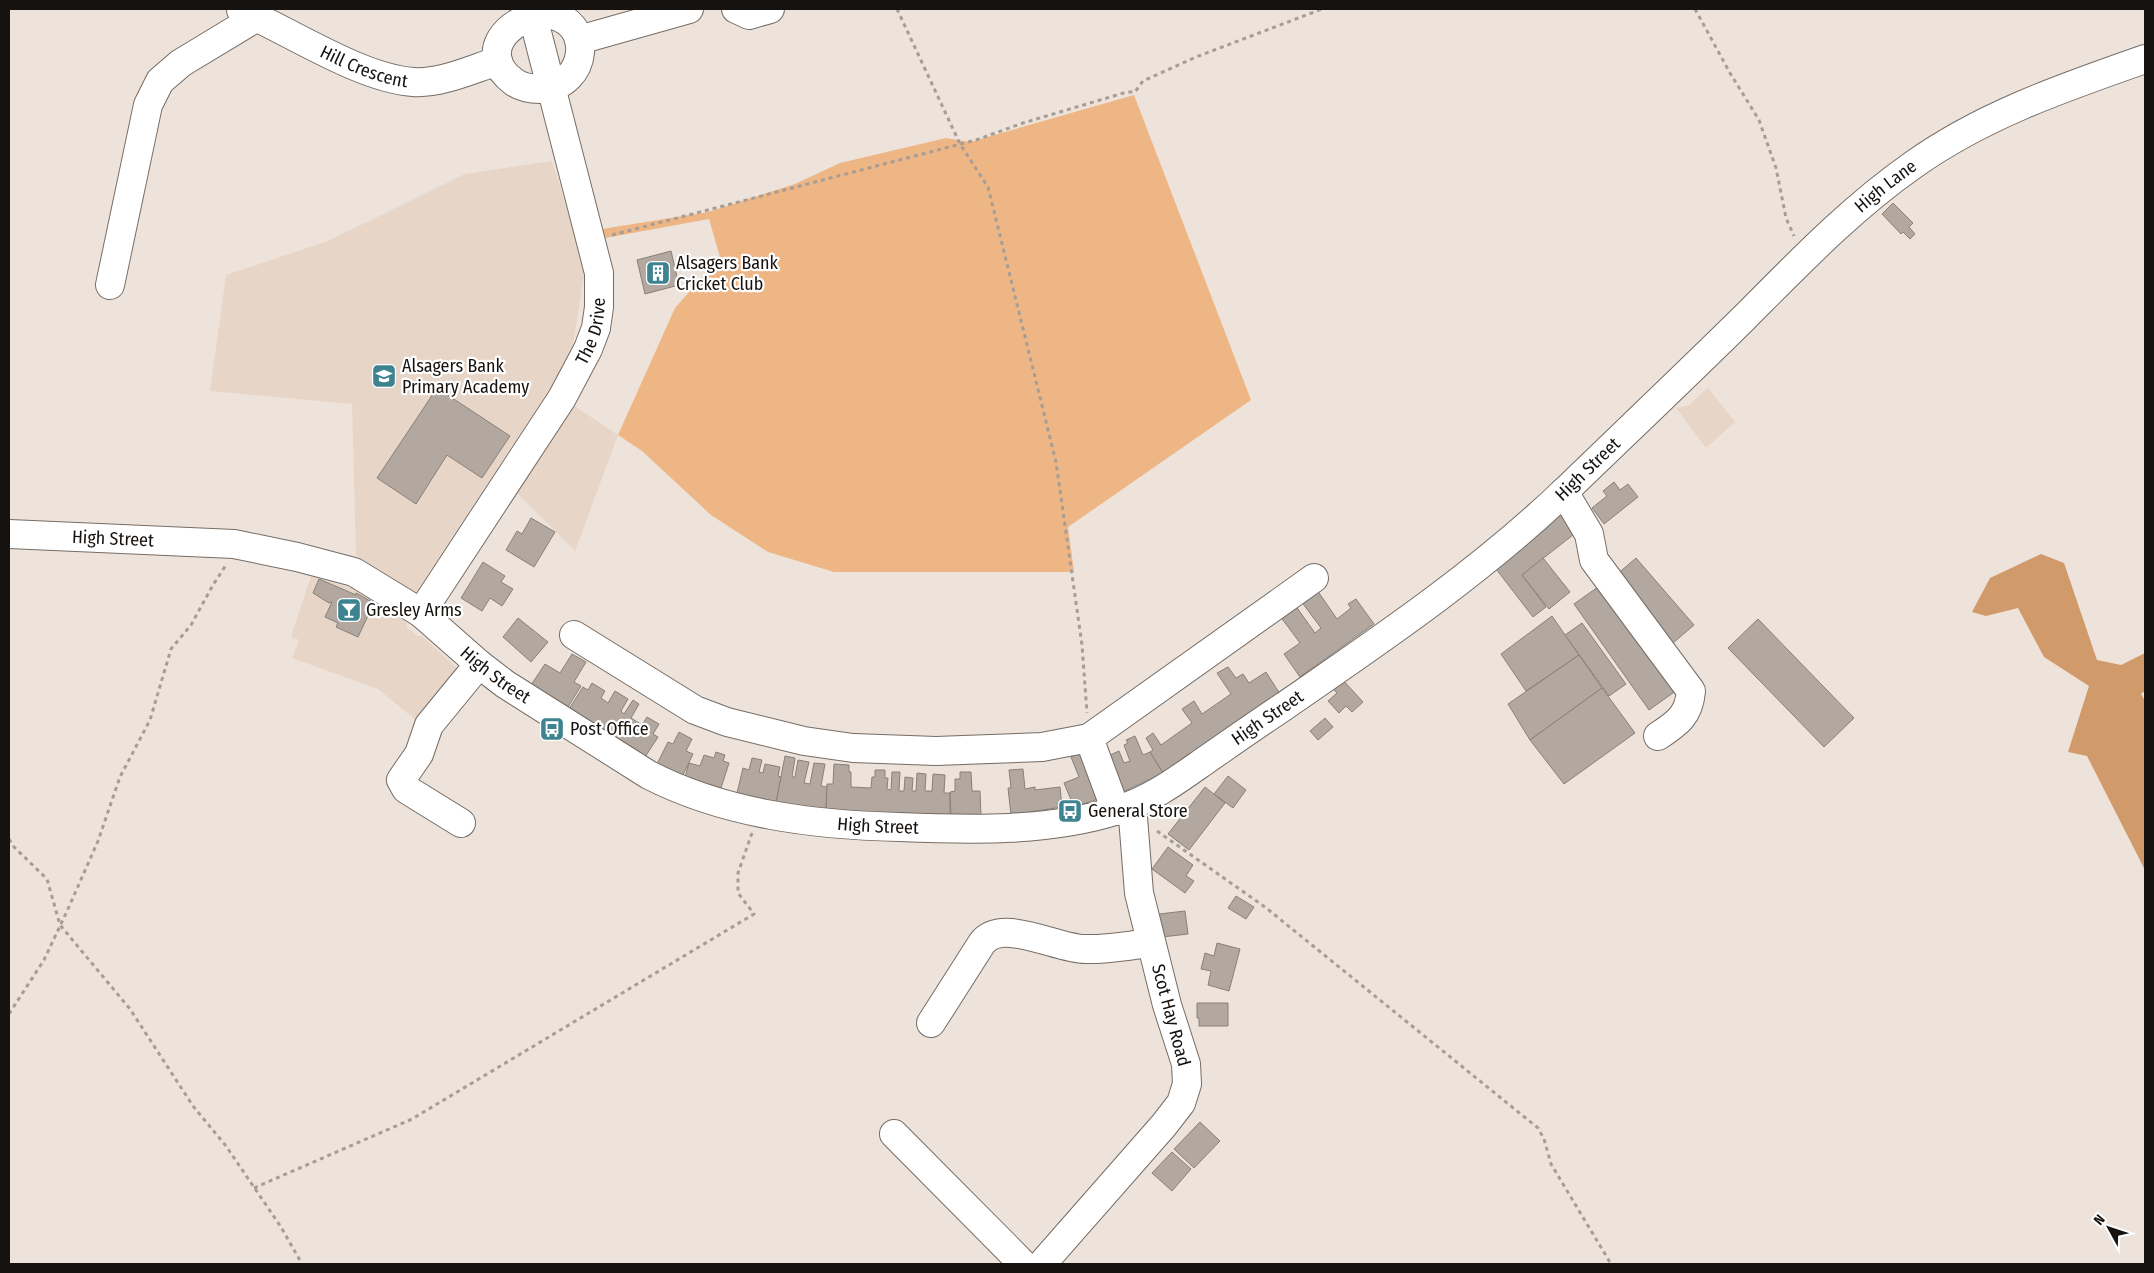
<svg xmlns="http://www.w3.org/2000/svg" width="2154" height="1273" font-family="'Fira Sans Condensed',sans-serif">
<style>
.built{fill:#e7d6c8}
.green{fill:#eeb685}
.forest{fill:#d19a6a}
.building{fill:#b2a8a0;stroke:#898078}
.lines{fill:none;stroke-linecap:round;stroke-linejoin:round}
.minor-casing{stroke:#756c65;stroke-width:30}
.major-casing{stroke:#756c65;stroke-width:30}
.path{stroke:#a59d96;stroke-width:3;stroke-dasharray:4 4;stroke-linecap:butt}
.minor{stroke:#fff;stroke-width:28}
.major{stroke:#fff;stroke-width:28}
.labels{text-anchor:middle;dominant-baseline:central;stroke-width:4.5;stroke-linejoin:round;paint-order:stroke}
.street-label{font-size:18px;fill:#16120f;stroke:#fff}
.poi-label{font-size:18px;fill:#16120f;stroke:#fff;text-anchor:start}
</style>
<rect width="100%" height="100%" fill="#ede3da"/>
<!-- built -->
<g class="built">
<path d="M552,161l33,108 -14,87 -155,236 -60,-37 -4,-151 -142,-13 16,-116 102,-34 137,-67z"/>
<path d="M1708,388l27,34 -29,26 -30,-40 13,-3z"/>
<path d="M573,405l45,30 -43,116 -60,-60z"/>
<path d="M311,576l41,12 20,12 35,23v5l11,8h4l37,34 -42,51 -39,-32 -86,-31 7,-18 -8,-3z"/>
</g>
<!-- green -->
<path class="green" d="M1134,95l117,305 -183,127 6,45h-240l-66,-20 -57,-37 -69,-64 -24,-16 57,-127 45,-51 -11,-38 -104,19 -3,-9 106,-17 87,-28 45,-21 106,-25 24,4z"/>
<!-- forest -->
<path class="forest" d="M2041,554l23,9 33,97 24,5 24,-12v38l-4,3 4,7v169l-58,-114 -19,-4 21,-66 -45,-29 -26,-49 -32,8 -14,-4 18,-34z"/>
<!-- building -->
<g class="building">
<path d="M1893,203l20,20 -4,4 6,7 -5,5 -7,-7 -2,2 -19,-20z"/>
<path d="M671,251l8,34 -34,9 -8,-34z"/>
<path d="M437,388l73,48 -28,42 -35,-23 -31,49 -39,-26z"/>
<path d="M1614,482l6,8 8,-6 10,13 -34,27 -12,-16 15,-12 -4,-5z"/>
<path d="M1562,511l16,20 -56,44 24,32 -13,10 -40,-52z"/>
<path d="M531,518l24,14 -21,35 -28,-17 11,-19 5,3z"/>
<path d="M1543,558l27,34 -21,17 -27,-34z"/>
<path d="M1636,558l58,67 -21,18 -59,-66z"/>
<path d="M483,562l22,14 -4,6 12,7 -11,17 -12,-8 -8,13 -21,-13z"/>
<path d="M319,579l37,16v-2l18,10 -16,34 -22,-10 2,-4 -13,-6 7,-15 -3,1 -16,-10z"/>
<path d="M1605,582l75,106 -31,22 -75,-106z"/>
<path d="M1317,590l20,29 14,-11 -3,-4 8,-5 18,25 -74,53 -16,-23 16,-11 -20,-27 15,-11 20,28 6,-5 -20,-27z"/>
<path d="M1552,616l27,39 -53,36 -25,-37z"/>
<path d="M518,618l30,24 -17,20 -28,-25z"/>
<path d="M1758,619l96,99 -30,29 -96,-99z"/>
<path d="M1582,623l44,61 -17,12 -44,-61z"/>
<path d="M572,654l14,8 -12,20 7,4 -13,21 -37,-22 14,-21 15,9z"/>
<path d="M1579,655l23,33 -72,52 -22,-36z"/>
<path d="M1228,667l8,11 7,-4 6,9 17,-11 14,22 -117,79 -13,-21 3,-2 -7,-12 7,-5 8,12 31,-22 -10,-14 12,-8 8,13 29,-20 -14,-21z"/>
<path d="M1341,678l22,24 -11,10 -6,-6 -7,7 -11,-12 9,-8 -6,-6z"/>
<path d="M592,683l13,8 -4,7 7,5 7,-12 13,8 -7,12 3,3 9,-14 6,4 -8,14 11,7 5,-8 12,7 -6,10 5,3 -13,20 -76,-48 14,-22 5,3z"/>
<path d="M1602,688l33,45 -71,51 -34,-44z"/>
<path d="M1325,718l8,9 -15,13 -8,-9z"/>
<path d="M679,732l13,7 -6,12 7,3 -11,23 -25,-13 11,-22 5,2z"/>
<path d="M1135,736l8,19 7,-3 13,21 -40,19 -15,-36 11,-5 5,12 6,-2 -6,-16 4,-2 -2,-3z"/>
<path d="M716,752l9,3 -2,6 6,2 -8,25 -36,-11 4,-14 11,3 4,-11 10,3z"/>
<path d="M1080,753l21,45 -27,9 -10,-24 15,-6 -8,-20z"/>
<path d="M785,756l10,2 -3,19h3l3,-17 11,2 -5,21 6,1 4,-21 11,1 -4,22 6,1 -1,25 -50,-10z"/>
<path d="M752,758l10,2 -3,12 4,1 2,-9 15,3 -2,9 3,1 -5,25 -39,-9 6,-25 6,2z"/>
<path d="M834,764l15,1v7h2v15l20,1 1,-11h3v-7h10v8h3l-1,11 4,1 1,-18h8l-1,19h5l1,-14 8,1 -1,13h4l1,-18 9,1 -1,17h7l1,-17 12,1 -1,18h6v25l-124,-6 1,-28h6z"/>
<path d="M1023,769l2,20 10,-2v3l25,-3 2,20 -51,8 -3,-27h3l-2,-18z"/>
<path d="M960,772h11l1,19h8l1,26h-30l-1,-25 5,-1v-12h5z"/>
<path d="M1228,776l18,14 -13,18 -19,-14z"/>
<path d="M1205,787l20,16 -36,47 -21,-16z"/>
<path d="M1168,847l25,18 -7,11 8,5 -9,12 -33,-24z"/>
<path d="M1236,896l18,11 -8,12 -18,-11z"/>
<path d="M1185,911l3,23 -26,3 -3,-23z"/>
<path d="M1217,943l23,6 -11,42 -21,-6 3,-14 -10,-2 4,-16 9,3z"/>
<path d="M1197,1003h31v23h-29v-8h-2z"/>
<path d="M1200,1122l20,19 -26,27 -20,-19z"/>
<path d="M1172,1152l19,17 -19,22 -20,-18z"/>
</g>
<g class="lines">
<defs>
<g id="minor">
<path d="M736,9l13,6 21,-6"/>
<path id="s1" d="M241,10c50,22 119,68 172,72 28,2 59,-13 85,-21"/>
<path d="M545,14c51,4 44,73 -5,75 -8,0 -19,-2 -26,-7 -38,-28 -7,-64 31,-68z"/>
<path d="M579,40l110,-31"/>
<path d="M110,285l38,-180 12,-24 21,-18 76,-46"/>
<path d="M1564,492l25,42 5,26 97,131c-2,24 -13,32 -33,45"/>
<path id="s2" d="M421,613l141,-215 26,-49 8,-21 3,-21v-34l-68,-264"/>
<path d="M574,635l121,75 32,12 77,19 49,7 83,3 106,-4 47,-9 225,-160"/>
<path d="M1089,738l27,73"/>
<path d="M461,823l-55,-34 -5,-9 18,-26 10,-29 50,-61"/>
<path d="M931,1023l51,-80c20,-26 75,6 103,6 22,1 45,-4 66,-6"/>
<path d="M894,1134l129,130"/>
<path d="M1042,1264l122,-139 17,-22 6,-19 -1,-20 -19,-59 -28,-112 -7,-88"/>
</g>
<g id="major">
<path id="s3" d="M9,534l225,10 63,13 57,15 67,41 58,51 26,20 144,91c76,39 165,50 250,52 71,3 151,5 219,-17 32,-10 58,-29 85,-48 26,-18 53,-37 80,-55 97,-67 195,-133 281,-215 59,-57 119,-114 178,-172 54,-54 108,-111 171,-155 70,-50 152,-78 232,-106"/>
</g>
</defs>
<!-- minor casing -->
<use href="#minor" class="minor-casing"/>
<!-- major casing -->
<use href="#major" class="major-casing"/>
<!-- path -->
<g class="path">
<path d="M897,9l63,135 28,43 68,275 26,183 5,68"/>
<path d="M1695,9l35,64 29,47 17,48 10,50 8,18"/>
<path d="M612,235l364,-95 47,-17 104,-31h8l8,-11 53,-24 126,-48"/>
<path d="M1157,831l108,76 273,221 6,11 7,25 60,100"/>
<path d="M9,839l5,8 33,32 13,46 70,84 63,97 33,40 55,81 21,37"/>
<path d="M9,1014l35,-54 24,-51 30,-68 22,-64 30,-57 21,-71 20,-24 22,-40 13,-20"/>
<path d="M254,1188l158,-69 342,-205 -16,-21v-20l14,-40"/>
</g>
<!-- minor -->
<use href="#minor" class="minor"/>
<!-- major -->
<use href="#major" class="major"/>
</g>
<!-- icons -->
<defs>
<symbol id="building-square" viewBox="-11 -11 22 22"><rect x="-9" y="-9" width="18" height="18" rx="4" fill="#3e8390" stroke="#fff"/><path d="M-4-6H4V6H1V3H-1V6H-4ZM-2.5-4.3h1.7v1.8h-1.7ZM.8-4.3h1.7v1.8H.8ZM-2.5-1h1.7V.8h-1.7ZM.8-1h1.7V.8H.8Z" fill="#fff"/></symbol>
<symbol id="school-square" viewBox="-11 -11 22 22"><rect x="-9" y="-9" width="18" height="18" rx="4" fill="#3e8390" stroke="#fff"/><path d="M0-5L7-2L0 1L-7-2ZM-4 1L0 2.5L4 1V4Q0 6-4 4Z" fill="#fff"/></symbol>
<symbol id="bar-square" viewBox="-11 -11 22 22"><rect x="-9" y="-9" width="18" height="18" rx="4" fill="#3e8390" stroke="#fff"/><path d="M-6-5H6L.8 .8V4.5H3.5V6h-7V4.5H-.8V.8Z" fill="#fff"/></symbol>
<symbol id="bus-square" viewBox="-11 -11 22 22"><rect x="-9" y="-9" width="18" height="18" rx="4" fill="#3e8390" stroke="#fff"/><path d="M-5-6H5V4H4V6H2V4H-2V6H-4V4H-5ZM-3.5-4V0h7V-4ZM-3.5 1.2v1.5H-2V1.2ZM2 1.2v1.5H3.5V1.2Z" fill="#fff"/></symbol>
</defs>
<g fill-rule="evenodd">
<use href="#building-square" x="644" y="259" width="28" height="28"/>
<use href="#school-square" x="370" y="362" width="28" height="28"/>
<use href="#bar-square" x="335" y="596" width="28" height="28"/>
<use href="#bus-square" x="538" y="715" width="28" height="28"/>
<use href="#bus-square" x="1056" y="797" width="28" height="28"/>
</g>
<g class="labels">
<!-- street labels -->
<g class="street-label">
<text stroke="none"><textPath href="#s1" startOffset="136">Hill Crescent</textPath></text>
<text stroke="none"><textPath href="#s3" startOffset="2179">High Lane</textPath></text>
<text stroke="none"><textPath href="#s2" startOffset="331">The Drive</textPath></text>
<text stroke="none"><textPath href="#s3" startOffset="1768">High Street</textPath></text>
<text stroke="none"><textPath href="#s3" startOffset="104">High Street</textPath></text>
<text stroke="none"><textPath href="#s3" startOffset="524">High Street</textPath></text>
<text stroke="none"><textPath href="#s3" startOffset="1362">High Street</textPath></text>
<text stroke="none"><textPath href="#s3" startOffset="944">High Street</textPath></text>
<text transform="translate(1171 1015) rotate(75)">Scot Hay Road</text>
</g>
<!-- poi labels -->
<g class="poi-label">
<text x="676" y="263">Alsagers Bank<tspan x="676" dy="21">Cricket Club</tspan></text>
<text x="402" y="366">Alsagers Bank<tspan x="402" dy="21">Primary Academy</tspan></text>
<text x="366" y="610">Gresley Arms</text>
<text x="570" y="729">Post Office</text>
<text x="1088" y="811">General Store</text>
</g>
</g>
<!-- border -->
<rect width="2154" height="1273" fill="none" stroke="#16120f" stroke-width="20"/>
<!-- north arrow -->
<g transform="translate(2109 1228) rotate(310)" stroke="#ffffff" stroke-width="4" paint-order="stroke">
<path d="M0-4L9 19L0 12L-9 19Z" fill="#16120f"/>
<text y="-8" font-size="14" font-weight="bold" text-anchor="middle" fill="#16120f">N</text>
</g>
</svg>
